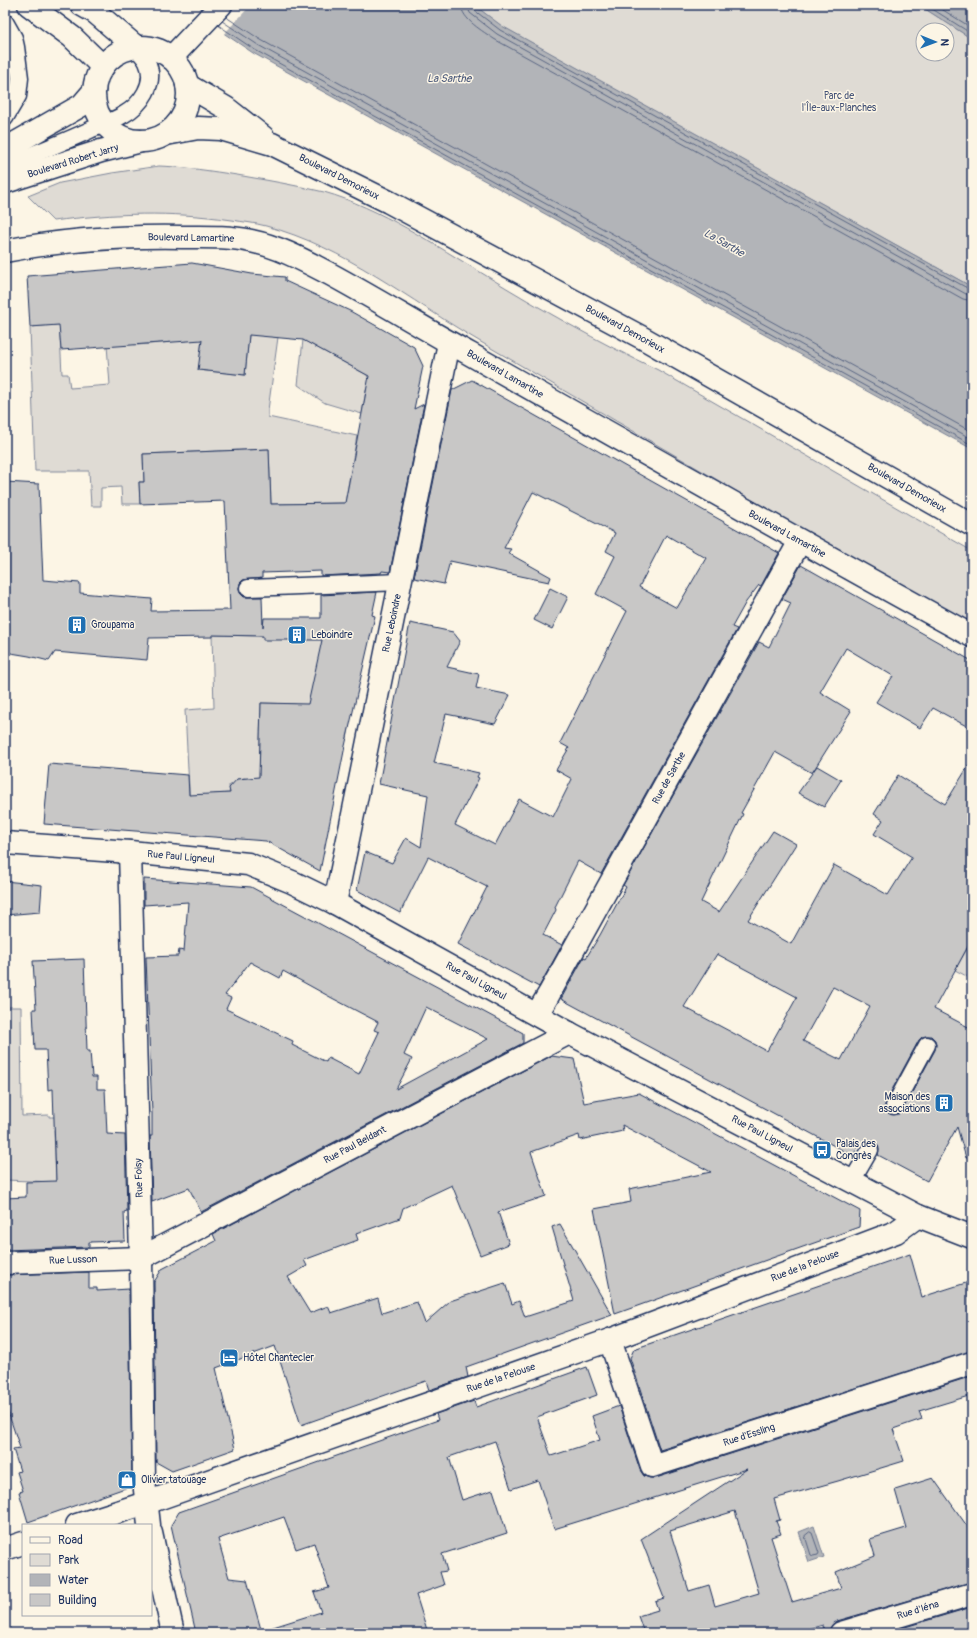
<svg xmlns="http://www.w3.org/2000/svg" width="977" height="1638" font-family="Pangolin,sans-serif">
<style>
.green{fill:#dfdbd4;stroke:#7d8599;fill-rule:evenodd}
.water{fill:#b2b4b8;stroke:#767f94}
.pier{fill:#fcf5e5}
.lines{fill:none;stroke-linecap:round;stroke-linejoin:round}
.shore{stroke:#576482;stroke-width:1}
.building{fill:#c8c7c6;stroke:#1b2f5e;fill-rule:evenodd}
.lane-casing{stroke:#1b2f5e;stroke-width:19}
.street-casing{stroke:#1b2f5e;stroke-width:25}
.secondary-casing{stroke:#1b2f5e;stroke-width:25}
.primary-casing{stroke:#1b2f5e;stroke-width:25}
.lane{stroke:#fcf5e5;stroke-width:16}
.street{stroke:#fcf5e5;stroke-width:22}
.secondary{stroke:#fcf5e5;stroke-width:22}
.primary{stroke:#fcf5e5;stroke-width:22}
.labels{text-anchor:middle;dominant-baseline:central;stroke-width:3;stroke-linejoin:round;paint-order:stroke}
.park-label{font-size:10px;fill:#425176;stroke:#fcf5e5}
.street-label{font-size:10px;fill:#1b2f5e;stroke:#fcf5e5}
.poi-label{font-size:10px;fill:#1b2f5e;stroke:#fcf5e5;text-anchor:start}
.water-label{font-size:11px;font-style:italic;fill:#485779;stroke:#fcf5e5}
</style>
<rect width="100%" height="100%" fill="#fcf5e5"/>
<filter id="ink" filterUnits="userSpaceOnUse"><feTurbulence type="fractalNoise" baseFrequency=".025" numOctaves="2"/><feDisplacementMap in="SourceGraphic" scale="8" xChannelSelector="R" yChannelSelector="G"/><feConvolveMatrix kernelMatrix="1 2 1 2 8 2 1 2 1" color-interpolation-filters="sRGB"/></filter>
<g filter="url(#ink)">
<!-- green -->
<g class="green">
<path d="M474,5h445l53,34v248l-471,-261zM923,30h24v24h-24z"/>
<path d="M159,166c27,1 52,5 78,9 29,5 58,10 87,17 56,16 111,53 161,83 56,34 113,67 173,95l314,181v75l-51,-28c-147,-85 -295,-171 -442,-257 -70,-41 -134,-94 -213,-115 -11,-3 -23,-4 -34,-6 -61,-9 -118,-7 -179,1l-25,-25 32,-13 52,-10z"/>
<path d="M171,316h33l-5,54 46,5 5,-50 29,5 -11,80v7l89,19 -12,67 -74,1 -2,-55 -126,5 1,28h-5l1,22h-18l-1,-17 -20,1v18h-10l-2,-35h-54l-5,-144 35,-3 -5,12 2,38h6l2,14 40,-3 -4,-53 30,2 1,11 35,-3z"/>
<path d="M303,340l64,35 4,9 -5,6 -4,24 -37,-11 -27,-18z"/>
<path d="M212,635l51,1 67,4 20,83 -3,16 -52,-3 1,-32 -35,-1 -2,80 -9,-1 -5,-4 -8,1 -3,6h-5l1,8 -16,1 1,15 -25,-1 -5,-98 29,-2z"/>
<path d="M971,942h1v37l-17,-9z"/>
<path d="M5,1007h16l1,109 27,-1v2h11l-6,13 2,52 -51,-2z"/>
</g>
<!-- water -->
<g class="water">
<path d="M182,5h292l28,21 470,261v162l-719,-396z"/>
<path d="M919,5h53v34z"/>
<path d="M814,1526l10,31 -15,5 -10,-30z"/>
</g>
<!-- pier -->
<path class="pier" d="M183,5h68l-28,30 -42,-28z"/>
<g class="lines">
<!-- shore -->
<g class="shore">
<path d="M461,5c1,15 22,26 33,34l469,260 9,2"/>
<path d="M467,5l3,8 27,21 469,260 6,1"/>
<path d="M472,5l2,5 26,20 469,259 3,1"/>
<path d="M926,5l46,29"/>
<path d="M935,5l37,23"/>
<path d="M226,17l35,23 711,392"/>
<path d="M222,21l36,24 714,394"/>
<path d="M218,25l37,25 717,395"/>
<path d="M810,1532l2,1 7,20 -1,2 -5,1 -2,-1 -6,-19z"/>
</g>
</g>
<!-- building -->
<g class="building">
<path d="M192,263l60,11 33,3v4l65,30 64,36 9,19 -9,43 10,-5 -34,168 -8,-1 -1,2 -60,3v-5l-59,2v5l-19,2 -3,3 -1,5 1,5 4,4h18l1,30 1,-9h57v-23l56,-3 -5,23 3,1 -30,130 -25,125 -54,-30 -222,-17 5,-60 139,11 1,20 41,-2 -1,-5 8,-9 22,-2 2,-74 47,1 14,-64h-59v-4l-51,-1v2l-63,1 -2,22 -92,-8 -6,9 -20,-5 -24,-4v-170l34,2 4,96 37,3v10l72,6 -1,12 79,-1 -5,-109 -85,3 -1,-22h5l-1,-28 126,-5 2,55 74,-1 24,-127 -66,-36 -54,-5 -4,40 -47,-5 4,-30 -141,10 -2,-25 -29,2 -3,-51z"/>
<path d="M472,380l307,173 -18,33 -2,-1 -13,17 -14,25 5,2 -136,245 -23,-13 -23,46 1,3 -13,25 19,10 -23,42 -81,-43 29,-57 -59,-30 -28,56 -43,-23 8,-38 27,11 14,-25 15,9 7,-52 -49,-11 31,-161 43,9 7,9 -13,26 32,7 -3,14 34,7 -15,29 -49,-10 -12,49 45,10 -2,4 2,1 -24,47 40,20 24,-46 34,18 19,-38 -16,-9 13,-22 -9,-5 67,-132 -31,-17 19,-38 -9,-5 9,-18 -82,-41 -29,56 7,1 -3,4 43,24 -2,5 -99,-21 -6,23 -30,-6 38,-188zM666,535l40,23 -29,50 -38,-21z"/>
<path d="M801,565l171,96v68l-39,-21 -13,20 -44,-26 17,-26 -47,-28 -26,44 31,19 -39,62 -37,-21 -34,61 2,1 -42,88 18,10 54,-81 23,13 -48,76 43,24 43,-79 54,30 24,-38 -38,-23 9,-14 -9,-6 24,-39 47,29 27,-44v179l-38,70 38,20v128l-6,1 -9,-31 -30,54 -49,-26 1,-5 -1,-4 -4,-4 -4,-1 -5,1 -4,4 -2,-1 -6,11 -292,-157 23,-42 2,1 14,-23 26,-48 -3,-2 136,-243 10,5 22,-44 -9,-4zM717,954l80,43 -30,54 -83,-44zM833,987l37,19 -29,54 -38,-19zM926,1036h5l4,4 1,4 -1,6 -33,61 -3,3h-9l-4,-3 -1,-5 1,-5 33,-61 3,-3z"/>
<path d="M550,588l18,9 -16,32 -18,-9z"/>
<path d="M817,766l24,14 -17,27 -26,-14z"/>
<path d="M144,879l107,8 272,146v10l-322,169 -12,-24 -37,14 -2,-66h2v-23l-6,-156 32,-1 1,-6 5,1 4,-49 -44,3zM250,962l30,16 3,-7 49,27 46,24 -4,8 5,2 -20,42 -31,-16 -2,4 -34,-17 1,-4 -67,-32 5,-11 -6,-3zM426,1007l62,32 -92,50 16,-30 -8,-4z"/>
<path d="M5,881l37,4 -2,27 -35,3z"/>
<path d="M84,959l3,92h3l2,26h5v12h8l2,45 18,1 2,76 -3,1 1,29 -36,1v5l-84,3v-52l21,-1v-15l30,-1 -3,-92 -5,1 -2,-40h-11l-2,-41h3l-3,-48z"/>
<path d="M551,1056l23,3 10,44 55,-10 221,118 -1,16 -244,87 -21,-105 37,-7 -2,-13 82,-17 -89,-47 1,6 -43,9 -1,-5 -48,17 15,44 -48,16 11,32 -29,11 -28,-70 -49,23 -3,10 -44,16 2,6 -54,20 3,6 -19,11 22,36 18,-7 3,7 47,-15 4,15 35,-11 8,21 25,-22 55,-18 7,21 7,-3 6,16 49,-16 -22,-74 8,-3 52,91 -146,52 2,10 -39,13 -3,-9 -12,4 -113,40 -26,-79 -59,22 19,81 -63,22 -16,-9 -2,-180 8,-13 54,-28 -3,-7z"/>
<path d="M910,1254l12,43 50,-16v70l-312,99 -30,-92 4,-9z"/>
<path d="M89,1272v16h8v3l32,-2 3,193 -4,5 -100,35 -9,-30 4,-1 -6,-19 3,-1 -7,-22 7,-1 -15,-45v-128z"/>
<path d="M587,1367l10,28 -60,22 14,39 49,-16 -8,-24 27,-10 21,64 4,6 6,2h6l316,-102v19l-53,16 3,8 -29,10 11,32 -66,20 -64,18 6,21 -4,1 5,13 -10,3 21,65 49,-14 -5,-16 39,-16 -5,-17 36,-11 -11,-38 38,-12 39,55v49l-135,39 -5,4 -3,8h-5l-1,-8 -28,8h-151l-6,-17 20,-6 -3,-9 9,-3 -23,-59 106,-70 -193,60 -16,-49 -27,9 -16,-48 -46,16 13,43 31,-10 14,43 -65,21 5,17 -7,1 4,13 -28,10 12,38h-157l-1,-5 51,-16 -7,-20 15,-4 -15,-45 -18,6 -12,-32 -66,22 11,39 18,2 15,53h-66l-25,-108 8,-13 259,-92 -2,-6 38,-13 2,6zM735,1511l24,82 -44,13 -6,-21 -20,6 -19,-60z"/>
<path d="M972,1607v26h-87z"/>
</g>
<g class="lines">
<defs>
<g id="lane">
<path d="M5,22l9,16 2,9 4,31 -2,18 -13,22"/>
<path d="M5,166c28,-12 57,-23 85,-36 11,-5 23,-9 33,-15 18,-10 34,-32 24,-53 -3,-6 -8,-10 -11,-15"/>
<path d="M248,588l153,-6"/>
<path d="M894,1106l33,-61"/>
<path d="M852,1181l18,-31"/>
</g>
<g id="street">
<path d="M5,251c57,-11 118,-15 177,-14 23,0 46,-1 69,4 29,6 54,20 79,33 48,26 93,54 140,80 167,95 334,190 502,282"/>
<path d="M130,852l11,406 3,223 5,44"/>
<path d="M335,903l114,-560"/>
<path d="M537,1014l12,-20 251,-453"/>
<path d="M5,1263l136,-5 428,-225"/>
<path d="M610,1340l42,126 320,-103"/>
<path d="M77,1525l69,-22 464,-163 286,-108 22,-16"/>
<path d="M151,1533l22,100"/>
<path d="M5,1549l18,-6"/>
<path d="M841,1633l131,-39"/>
</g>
<g id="secondary">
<path d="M171,58l50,-53"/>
<path d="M5,149l77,-44 12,-14"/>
<path d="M5,182l96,-31 40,-10"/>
<path d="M5,843l125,9 118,12 44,18 43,21 234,130 349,183 54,21"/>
</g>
<g id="primary">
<path d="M29,5l43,32 31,30"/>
<path d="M82,5l14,8 40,34"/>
<circle cx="141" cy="94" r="47"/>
<path d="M187,85l39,23 37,29"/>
<path d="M166,134l32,-6 23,1 51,15 117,58 252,135 331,188"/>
</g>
</defs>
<!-- lane casing -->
<use href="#lane" class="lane-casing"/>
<!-- street casing -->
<use href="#street" class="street-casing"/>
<!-- secondary casing -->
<use href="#secondary" class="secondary-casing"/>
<!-- primary casing -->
<use href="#primary" class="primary-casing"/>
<!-- lane -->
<use href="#lane" class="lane"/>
<!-- street -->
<use href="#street" class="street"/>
<!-- secondary -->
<use href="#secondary" class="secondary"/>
<!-- primary -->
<use href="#primary" class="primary"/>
</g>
</g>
<!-- icons -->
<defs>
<symbol id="building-square" viewBox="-11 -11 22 22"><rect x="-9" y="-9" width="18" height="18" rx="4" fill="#1f6fb2" stroke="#fcf5e5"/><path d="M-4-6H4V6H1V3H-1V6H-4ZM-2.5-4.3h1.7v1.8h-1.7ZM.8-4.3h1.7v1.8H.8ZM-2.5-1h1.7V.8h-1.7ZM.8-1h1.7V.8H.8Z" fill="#fff"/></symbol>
<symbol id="bus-square" viewBox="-11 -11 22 22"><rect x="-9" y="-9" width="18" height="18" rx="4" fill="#1f6fb2" stroke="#fcf5e5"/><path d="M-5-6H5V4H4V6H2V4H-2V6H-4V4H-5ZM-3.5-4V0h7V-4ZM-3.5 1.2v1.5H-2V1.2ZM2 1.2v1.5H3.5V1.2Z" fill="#fff"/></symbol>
<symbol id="hotel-square" viewBox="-11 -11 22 22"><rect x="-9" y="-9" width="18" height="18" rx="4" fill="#1f6fb2" stroke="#fcf5e5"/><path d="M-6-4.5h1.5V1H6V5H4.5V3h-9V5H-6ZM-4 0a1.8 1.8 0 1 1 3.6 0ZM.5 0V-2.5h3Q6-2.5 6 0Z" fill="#fff"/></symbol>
<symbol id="shop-square" viewBox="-11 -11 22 22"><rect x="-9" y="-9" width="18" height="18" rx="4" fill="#1f6fb2" stroke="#fcf5e5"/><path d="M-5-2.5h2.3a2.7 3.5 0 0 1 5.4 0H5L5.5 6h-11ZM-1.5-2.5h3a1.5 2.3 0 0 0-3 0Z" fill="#fff"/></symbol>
</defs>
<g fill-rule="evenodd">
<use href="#building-square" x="66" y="614" width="22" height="22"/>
<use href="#building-square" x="286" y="624" width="22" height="22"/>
<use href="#building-square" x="933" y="1092" width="22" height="22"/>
<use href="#bus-square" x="811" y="1139" width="22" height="22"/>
<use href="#hotel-square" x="218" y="1347" width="22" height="22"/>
<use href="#shop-square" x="116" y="1469" width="22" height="22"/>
</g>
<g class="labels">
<!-- park labels -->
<g class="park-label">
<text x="839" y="96">Parc de<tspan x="839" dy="12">l'Île-aux-Planches</tspan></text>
</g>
<!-- street labels -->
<g class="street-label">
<text transform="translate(73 161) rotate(-17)">Boulevard Robert Jarry</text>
<text transform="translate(339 177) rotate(27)">Boulevard Demorieux</text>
<text transform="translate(191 238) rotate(1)">Boulevard Lamartine</text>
<text transform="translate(625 329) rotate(29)">Boulevard Demorieux</text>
<text transform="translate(505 374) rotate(30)">Boulevard Lamartine</text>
<text transform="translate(907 488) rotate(30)">Boulevard Demorieux</text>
<text transform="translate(787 534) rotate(29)">Boulevard Lamartine</text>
<text transform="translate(392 623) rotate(-78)">Rue Leboindre</text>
<text transform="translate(669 778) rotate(-61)">Rue de Sarthe</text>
<text transform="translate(181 857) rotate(5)">Rue Paul Ligneul</text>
<text transform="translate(476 981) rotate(29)">Rue Paul Ligneul</text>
<text transform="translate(762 1134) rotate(28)">Rue Paul Ligneul</text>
<text transform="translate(355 1145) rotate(-28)">Rue Paul Beldant</text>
<text transform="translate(139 1178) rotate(-92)">Rue Foisy</text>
<text transform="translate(73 1260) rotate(-2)">Rue Lusson</text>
<text transform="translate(805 1266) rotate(-21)">Rue de la Pelouse</text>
<text transform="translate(501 1378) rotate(-19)">Rue de la Pelouse</text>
<text transform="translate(749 1435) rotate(-18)">Rue d'Essling</text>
<text transform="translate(918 1610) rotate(-17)">Rue d'Iéna</text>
</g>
<!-- poi labels -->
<g class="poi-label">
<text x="91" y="625">Groupama</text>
<text x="311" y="635">Leboindre</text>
<text x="930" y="1097" text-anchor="end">Maison des<tspan x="930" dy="12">associations</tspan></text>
<text x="836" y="1144">Palais des<tspan x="836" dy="12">Congrès</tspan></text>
<text x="243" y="1358">Hôtel Chantecler</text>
<text x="141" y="1480">Olivier tatouage</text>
</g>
<!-- water labels -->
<g class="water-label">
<text x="449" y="78">La Sarthe</text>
<text transform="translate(724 243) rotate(30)">La Sarthe</text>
</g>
</g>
<!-- margin -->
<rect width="977" height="1638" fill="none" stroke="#fcf5e5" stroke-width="20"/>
<rect x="10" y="10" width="957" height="1618" fill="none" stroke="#1b2f5e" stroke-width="1.5" filter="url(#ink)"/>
<!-- legend -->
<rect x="22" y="1524" width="130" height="92" fill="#fcf5e5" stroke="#a2a6af"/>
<rect x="30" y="1537" width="20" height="6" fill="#fcf5e5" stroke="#a2a6af"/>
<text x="58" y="1544" font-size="12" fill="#1b2f5e">Road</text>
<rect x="30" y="1554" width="20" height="12" fill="#dfdbd4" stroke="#a2a6af"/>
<text x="58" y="1564" font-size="12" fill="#1b2f5e">Park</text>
<rect x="30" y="1574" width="20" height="12" fill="#b2b4b8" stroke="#a2a6af"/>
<text x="58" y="1584" font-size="12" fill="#1b2f5e">Water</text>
<rect x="30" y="1594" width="20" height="12" fill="#c8c7c6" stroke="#a2a6af"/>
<text x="58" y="1604" font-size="12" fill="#1b2f5e">Building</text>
<!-- north arrow -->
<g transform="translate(935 42) rotate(91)"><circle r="19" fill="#fcf5e5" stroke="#a2a6af"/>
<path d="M0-3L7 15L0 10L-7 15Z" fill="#1f6fb2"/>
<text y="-6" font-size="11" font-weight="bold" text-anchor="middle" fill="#1b2f5e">N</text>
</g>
</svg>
